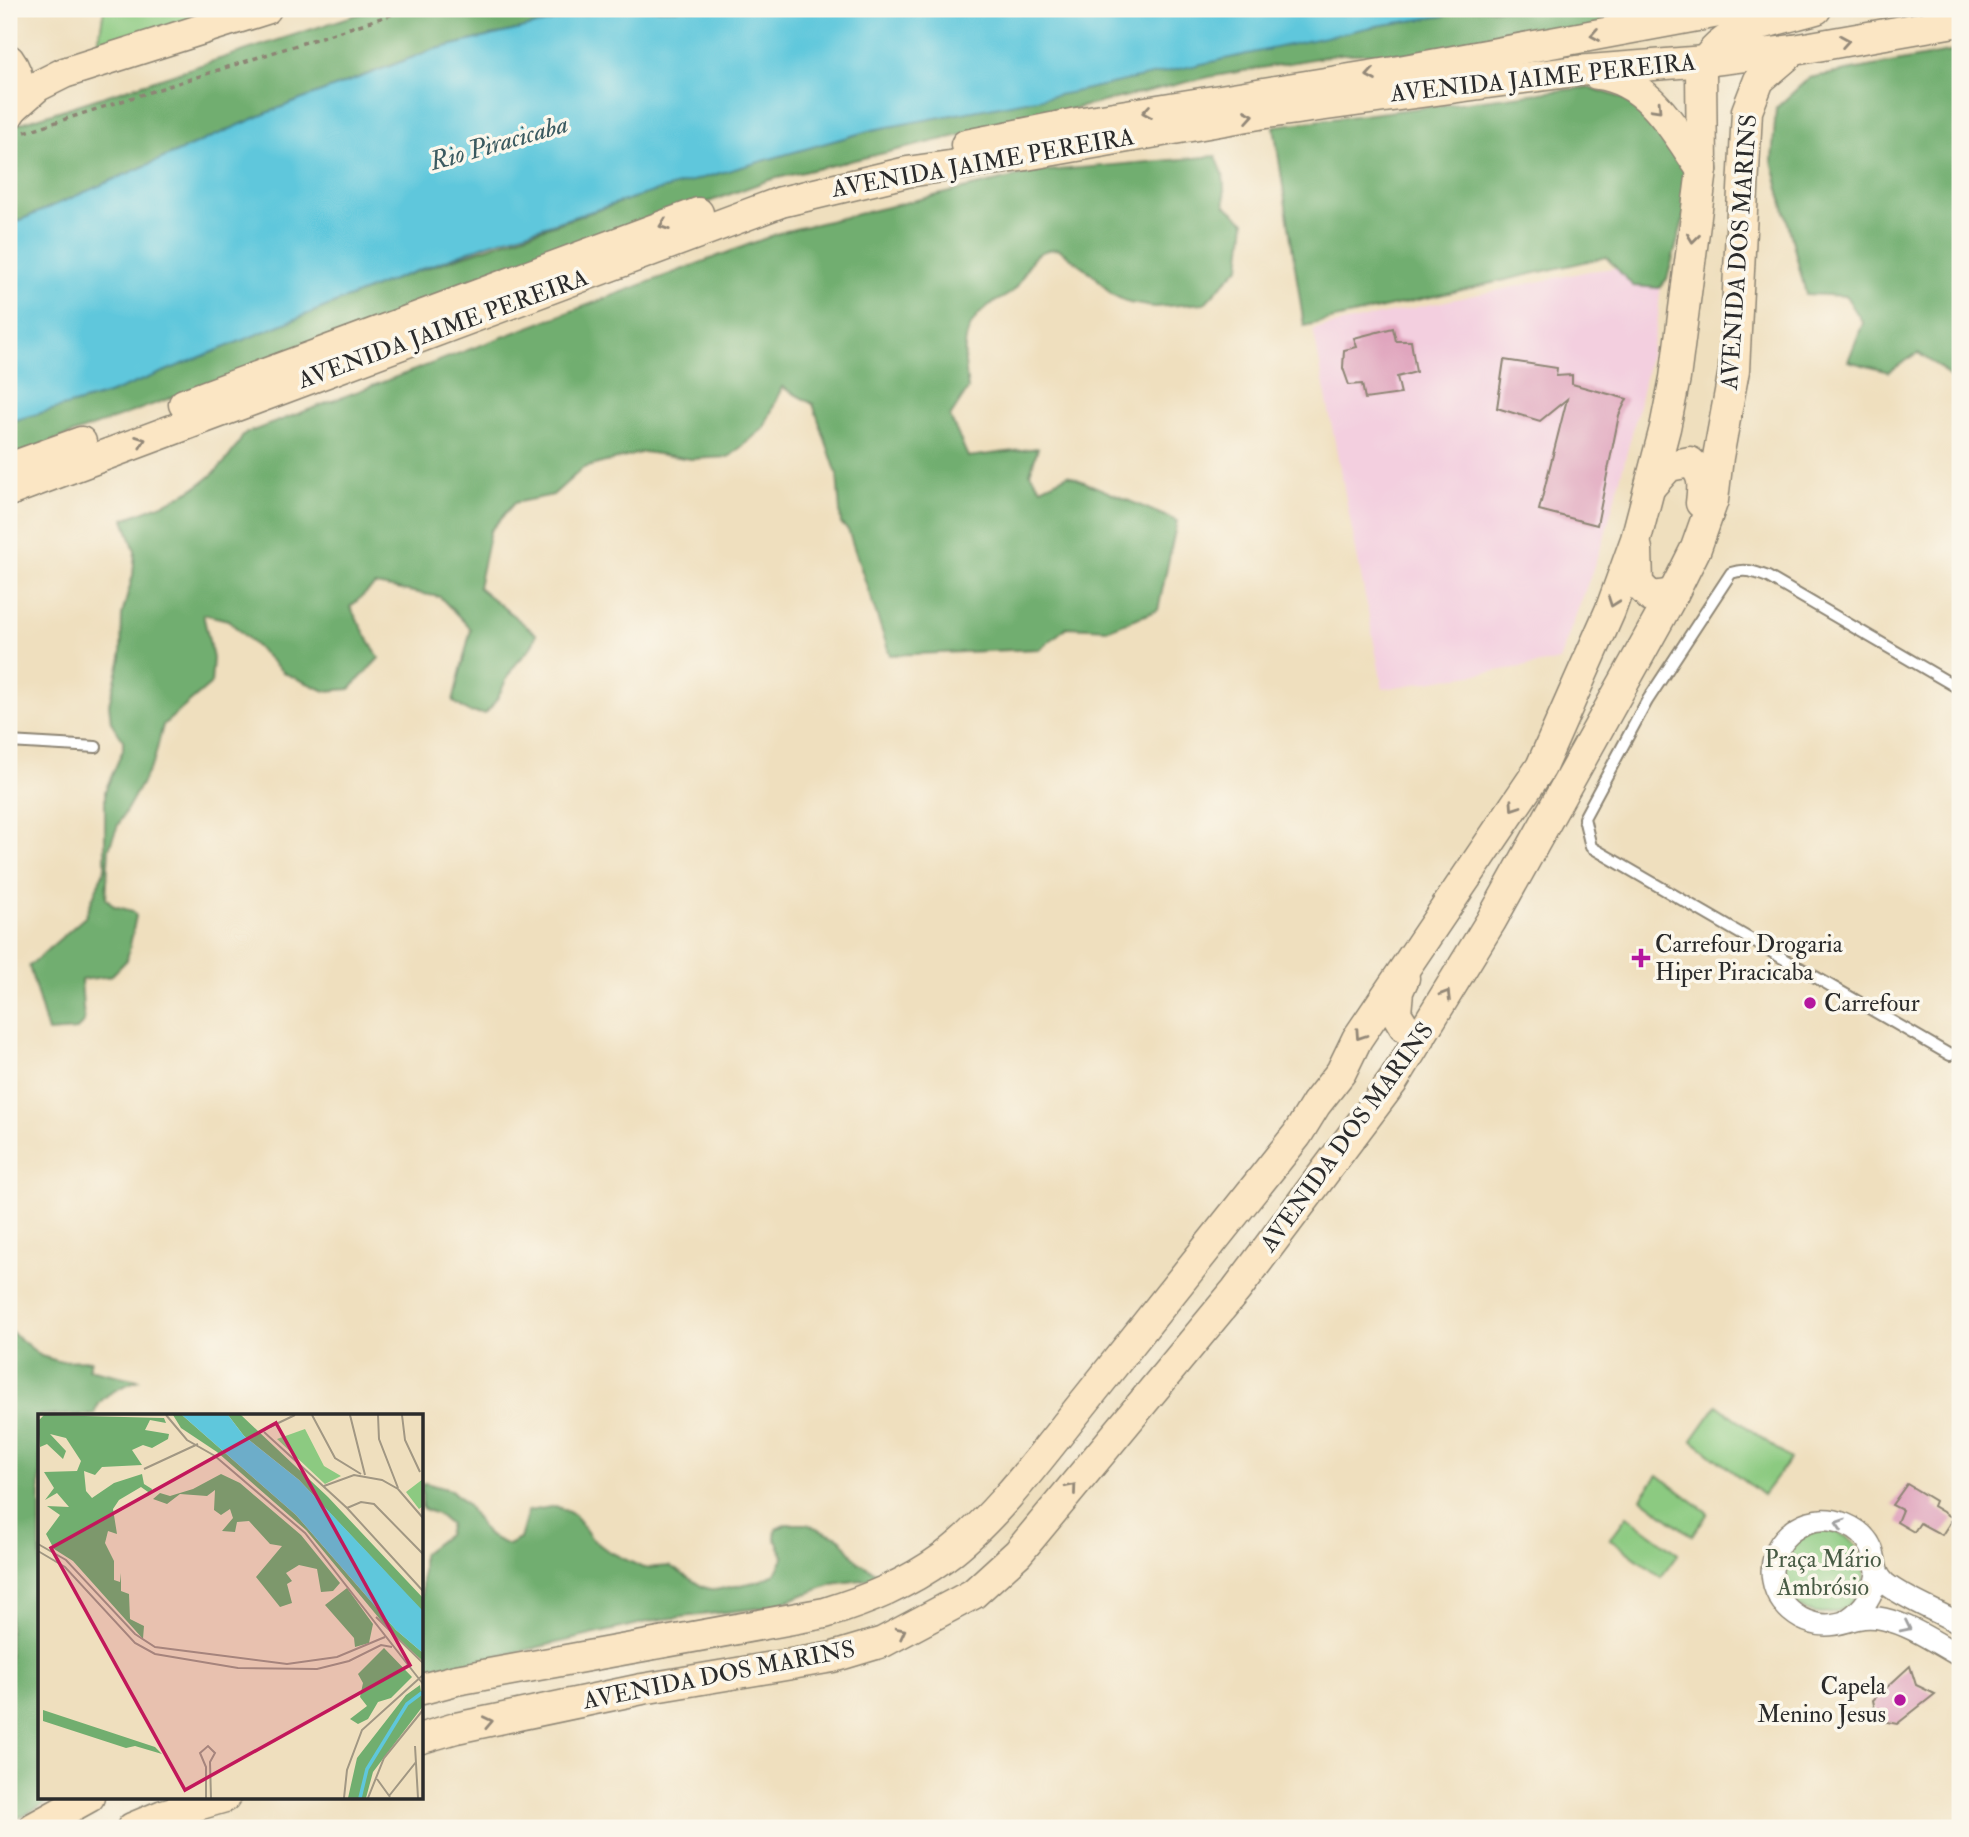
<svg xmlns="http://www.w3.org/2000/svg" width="1969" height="1837" font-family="'IM FELL Double Pica',serif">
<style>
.built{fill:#f3cfdf}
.green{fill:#8cca81;stroke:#5c7a56;stroke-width:2}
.forest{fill:#71ae6f;stroke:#4e6c4d;stroke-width:2}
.water{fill:#5fc7dc;stroke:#457984;stroke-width:2}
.building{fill:#e0a5be}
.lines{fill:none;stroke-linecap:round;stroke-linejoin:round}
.lane-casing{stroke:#8d8574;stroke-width:14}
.street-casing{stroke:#8d8574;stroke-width:24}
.secondary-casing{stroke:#8d8574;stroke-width:33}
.path{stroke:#8d8574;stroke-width:3.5;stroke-dasharray:5 5;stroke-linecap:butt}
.lane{stroke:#fff;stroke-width:10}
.street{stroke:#fff;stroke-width:21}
.secondary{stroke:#fbe6c4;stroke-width:30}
.oneway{stroke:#938878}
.oneway2{stroke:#a0a0a0}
.poi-dot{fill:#b5179e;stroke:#fbf7ec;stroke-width:2.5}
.labels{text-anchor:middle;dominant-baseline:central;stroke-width:7;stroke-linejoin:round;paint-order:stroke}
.street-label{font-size:24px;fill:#2b2b2b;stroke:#fbf7ec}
.poi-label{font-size:24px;fill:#2b2b2b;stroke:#fbf7ec;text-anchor:start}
.park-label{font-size:24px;fill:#485b45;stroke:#fbf7ec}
.water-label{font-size:26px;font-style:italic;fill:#3b5a60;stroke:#fbf7ec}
.inset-river{fill:none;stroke:#5fc7dc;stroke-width:3.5}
.inset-road{fill:none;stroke:#a19783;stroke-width:2}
.view{fill:#c2185b;fill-opacity:0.15;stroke:#c2185b;stroke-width:3.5}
.inset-edge{fill:none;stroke:#2b2b2b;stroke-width:3.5}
</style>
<rect width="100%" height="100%" fill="#fbf7ec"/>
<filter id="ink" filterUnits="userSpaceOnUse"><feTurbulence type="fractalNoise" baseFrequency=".0143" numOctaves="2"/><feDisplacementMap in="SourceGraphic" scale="14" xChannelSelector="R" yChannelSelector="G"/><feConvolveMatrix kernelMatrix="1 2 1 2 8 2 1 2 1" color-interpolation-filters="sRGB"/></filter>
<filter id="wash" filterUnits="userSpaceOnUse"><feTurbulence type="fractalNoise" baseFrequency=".00686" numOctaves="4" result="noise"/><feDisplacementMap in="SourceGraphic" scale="28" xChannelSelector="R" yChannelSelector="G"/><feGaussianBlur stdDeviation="1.57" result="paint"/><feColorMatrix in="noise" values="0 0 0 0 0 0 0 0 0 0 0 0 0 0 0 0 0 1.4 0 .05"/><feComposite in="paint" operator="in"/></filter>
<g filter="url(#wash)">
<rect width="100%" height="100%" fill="#efdfbe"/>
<!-- built -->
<path class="built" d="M1662,263l-4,55 -21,96 -33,125 -45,122 -176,28 -70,-360 276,-58z"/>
<!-- green -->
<g class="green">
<path d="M104,9h124l-131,41z"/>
<path d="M1717,1405l73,54 -27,36 -71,-55z"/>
<path d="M1658,1475l50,38 -16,23 -51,-38z"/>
<path d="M1627,1516l51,38 -17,23 -51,-38z"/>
<circle cx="1823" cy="1572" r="42"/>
</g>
<!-- forest -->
<g class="forest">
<path d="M374,9h230l-172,41 -158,60 -265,115v-98z"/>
<path d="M1460,9h237l-245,45h-111l-132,23 -440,103 -760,277v-35l99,-28 292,-117 239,-81 233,-66 504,-104 67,-10z"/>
<path d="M1960,50v337l-21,-20 -21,-14 -29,19 -41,-11 15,-38 -17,-27 -40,-2 -34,-133 4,-53 33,-30z"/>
<path d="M1588,87l47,15 40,43 16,33 -2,21 -22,80 -8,9 -26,-2 -27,-29 -302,69 -30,-200z"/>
<path d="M1216,156l7,18 2,31 20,17 -5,44 -35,37 -50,4 -26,-4 -18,-9 -16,-18 -36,-27c-33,1 -28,19 -44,40 -6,8 -19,11 -27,17 -30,24 -24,49 -20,83l-18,28 18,40 70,-9 -8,25 11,15 27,-13 109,46 -19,89 -49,19 -42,-2 -27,22 -150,6 -42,-125 -7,-6 -4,-50 -24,-70 -31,-17 -18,41 -35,29 -38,2 -47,-7 -61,16 -30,27 -39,8 -24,28 -12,56 58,47c-2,16 -17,23 -25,37 -10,17 -11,28 -26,43l-17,-2 -15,-11 18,-72 -31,-32 -65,-12 -25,22 29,51 -29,31 -25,2 -41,-18 -56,-53 -25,-6 10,44 -2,26 -48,41 -9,36 -36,64 -9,23 -3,50 8,8 19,5 3,5 -9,44 -16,16 -30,4 3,41 -7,9 -29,2 -19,-66 56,-49 20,-49v-77l18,-41v-10l-12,-18 -2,-18 12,-46 1,-43 11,-40 2,-24 -11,-32c54,-21 90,-31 120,-85l538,-202 253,-60z"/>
<path d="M9,1330l32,26 17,5 33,-1 -3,9 50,11c-18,8 -39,14 -44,35h-54v382h16l-46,26z"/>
<path d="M425,1483l26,7 17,16 19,29 21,10 12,-6 8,-28 28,-5 19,9 17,24 16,12 35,17 27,-2 33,21 12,3 45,-9 15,-7 9,-17 -9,-19 1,-9 11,-5h20l33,14 18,24 26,15 -51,7 -63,23 -114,13 -234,54v-120l25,-19 3,-10 -13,-11 -15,-6v-24z"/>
</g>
<!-- water -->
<path class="water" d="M604,9h856l-17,7 -67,10 -302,66 -202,38 -233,66 -151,48 -88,33 -292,117 -99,28v-197l265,-115 158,-60z"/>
<g id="blocks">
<!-- building -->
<g class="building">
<path d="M1393,328l3,13h15l5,31 -19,5 4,17 -36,5 -3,-15 -13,1 -6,-17 1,-18 13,-3 -3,-9z"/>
<path d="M1504,360l53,8 -1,8 16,-1v9l55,15 -8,16 -22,110 -58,-15 28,-111 -27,22 -43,-13z"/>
<path d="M1907,1484l28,17 -2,5 20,12 -11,17 -22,-12 -6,9 -17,-10 5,-12 -10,-5z"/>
<path d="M1910,1666l6,19 19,9 -38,30 -20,-4 -4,-20z"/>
</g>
</g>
</g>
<g filter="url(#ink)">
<use href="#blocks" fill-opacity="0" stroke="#8d8574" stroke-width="2"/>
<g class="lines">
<defs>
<g id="lane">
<path d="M1960,689l-192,-112c-13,-5 -23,-9 -37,-4l-84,128 -63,117 7,29 359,208 10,-5"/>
<path d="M9,742l87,5"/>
</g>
<g id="street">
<path d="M1847,1620c18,-12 26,-25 30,-46"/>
<path d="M1960,1624c-21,-12 -57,-26 -75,-41 -11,-10 -8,-20 -13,-34 -10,-23 -40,-34 -63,-27 -15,5 -29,17 -34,32 -12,35 15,70 51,71 21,0 31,-12 58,-6 27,6 52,24 76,37"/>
</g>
<g id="secondary">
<path d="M9,60c12,16 13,37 0,54"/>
<path d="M1597,74c53,7 77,56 105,96"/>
<path d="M14,107l24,-21 26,-13 202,-64"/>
<path d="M966,145l111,-22 317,-51 341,-63"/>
<path d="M184,404l514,-191"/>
<path d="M9,468l72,-26"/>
<path d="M1651,486l18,-20 21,-4c15,12 13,23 11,41"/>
<path d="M9,491l772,-289 126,-30 113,-16 239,-42 317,-43 129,-10 89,-11 166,-29"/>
<path d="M1637,549l1,35 13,13 22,-3"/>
<path d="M1404,978l-6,13 -2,22 8,13 16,12"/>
<path d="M422,1689l34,-9 369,-67c43,-13 82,-29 119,-56 53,-39 103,-109 145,-161 70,-87 139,-174 208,-261l19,-31 25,-32 16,-33 184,-272 69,-156 26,-72 29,-111 10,-50 27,-208 -1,-98c15,-45 76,-51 115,-63"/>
<path d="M422,1738l34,-10 186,-39 191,-32 50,-15 90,-48 45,-41 218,-263 157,-209 98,-160 182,-327 23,-46 17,-48 5,-43 16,-87 13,-259 12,-31 35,-30"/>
<path d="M33,1828l56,-31"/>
<path d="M132,1828l31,-13 62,-18"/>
</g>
</defs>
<!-- lane casing -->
<use href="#lane" class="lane-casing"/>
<!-- street casing -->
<use href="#street" class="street-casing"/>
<!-- secondary casing -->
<use href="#secondary" class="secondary-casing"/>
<!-- path -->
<path class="path" d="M25,132l384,-123"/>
<!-- lane -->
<use href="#lane" class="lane"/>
<!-- street -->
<use href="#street" class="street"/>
<!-- secondary -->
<use href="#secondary" class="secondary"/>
</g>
<!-- one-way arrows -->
<defs><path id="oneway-chevron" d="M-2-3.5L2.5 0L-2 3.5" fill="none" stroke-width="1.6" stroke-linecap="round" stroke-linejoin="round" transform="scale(1.75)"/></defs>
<g class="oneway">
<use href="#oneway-chevron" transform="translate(1595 35) rotate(170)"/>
<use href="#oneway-chevron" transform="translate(1845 41) rotate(-10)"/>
<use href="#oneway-chevron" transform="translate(1371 75) rotate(171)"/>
<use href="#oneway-chevron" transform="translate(1657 108) rotate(47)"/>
<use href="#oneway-chevron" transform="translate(1147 112) rotate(171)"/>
<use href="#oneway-chevron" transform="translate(1249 116) rotate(-10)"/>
<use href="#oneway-chevron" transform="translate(664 225) rotate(161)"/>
<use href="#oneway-chevron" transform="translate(1693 238) rotate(97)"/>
<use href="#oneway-chevron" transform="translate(141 441) rotate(-20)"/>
<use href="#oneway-chevron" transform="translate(1613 602) rotate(110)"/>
<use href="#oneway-chevron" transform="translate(1514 806) rotate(124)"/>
<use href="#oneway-chevron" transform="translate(1446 995) rotate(-59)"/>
<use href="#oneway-chevron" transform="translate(1360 1035) rotate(124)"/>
<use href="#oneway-chevron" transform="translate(1072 1488) rotate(-50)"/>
<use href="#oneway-chevron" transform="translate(901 1632) rotate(-27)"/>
<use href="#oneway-chevron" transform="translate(488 1722) rotate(-12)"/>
</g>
<g class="oneway2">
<use href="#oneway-chevron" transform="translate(1840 1524) rotate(-162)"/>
<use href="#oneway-chevron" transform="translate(1906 1627) rotate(26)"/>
</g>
</g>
<!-- markers -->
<g class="poi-dot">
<path d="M1637.5 947.5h7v7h7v7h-7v7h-7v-7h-7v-7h7z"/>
<circle cx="1810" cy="1003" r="7"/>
<circle cx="1900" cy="1700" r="7"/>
</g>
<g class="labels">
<!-- street labels -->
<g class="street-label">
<text transform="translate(1543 78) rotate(-6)">AVENIDA JAIME PEREIRA</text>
<text transform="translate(983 163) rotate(-10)">AVENIDA JAIME PEREIRA</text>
<text transform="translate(1739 252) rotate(-86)">AVENIDA DOS MARINS</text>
<text transform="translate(443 329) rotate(-20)">AVENIDA JAIME PEREIRA</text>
<text transform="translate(1347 1137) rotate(-54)">AVENIDA DOS MARINS</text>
<text transform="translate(719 1675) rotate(-11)">AVENIDA DOS MARINS</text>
</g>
<!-- poi labels -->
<g class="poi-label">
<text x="1655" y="944">Carrefour Drogaria<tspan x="1655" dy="28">Hiper Piracicaba</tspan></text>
<text x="1824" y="1003">Carrefour</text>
<text x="1886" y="1686" text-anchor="end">Capela<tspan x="1886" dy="28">Menino Jesus</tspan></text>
</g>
<!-- park labels -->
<g class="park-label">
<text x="1823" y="1559">Praça Mário<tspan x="1823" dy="28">Ambrósio</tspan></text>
</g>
<!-- water labels -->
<g class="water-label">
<text transform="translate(499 143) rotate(-16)">Rio Piracicaba</text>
</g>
</g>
<!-- overview -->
<g transform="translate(38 1414)">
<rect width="385" height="385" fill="#efdfbe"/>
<path d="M267,15l19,37 17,10 -16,8 -48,-45zM385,65v27l-4,3 -13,-17z" fill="#8cca81"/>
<path d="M6,1l120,3 2,5 -16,-3 -5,10 24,4 -1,5 -16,9 -9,-3 -11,5 10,15 -40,2 -7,8 -11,-4 2,20 6,7 22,-15 28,-9 2,10 8,5 -1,5 -10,-7 -22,13 -6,9 4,25 -9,-3 -3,12 9,18v19l6,2 1,-9v18l8,3 1,25 14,7 -1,13 -70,-78 -19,-12 -8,-15 14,-19 -13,-9 22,1 -12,-14 -12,7 9,-12 -10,-16 33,-1 4,-10 -15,-23 -16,-4 16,17 -3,8 -16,-15 -7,3 -2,-26zM135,1h9l114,100 100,115 27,23v8l-30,-26 -87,-105 -89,-78 -36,-24zM190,1h13l87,82 95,101v14l-124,-132 -55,-44zM183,60l19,9 61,52 39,48 -7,8 -12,1 -4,-23 -18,-4 -13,8 6,8 -5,3 5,19 -12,4 -24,-30 26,-31 -12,-2 -21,-23 -12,1 -2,10 -13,-1 11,-13 -3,-9 -9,6 -7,-5 1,-20 -8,6 -27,-2 -13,10 -14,-5 7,-6 10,3 23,-7zM309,174l26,36 -4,19 -14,4 -1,-9 -29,-33zM346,234l28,29 -21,21 -13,4 -10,17 -10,5 -8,-5 17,-13 -7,-9 3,-14 -5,-9zM382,271l3,21 -50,66 -7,26h-18l9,-40 49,-63zM5,296l112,37 7,7 -27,-8 -9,2 -83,-27z" fill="#71ae6f"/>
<path d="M144,1h46l16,21 55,44 124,131v42l-27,-23 -100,-115z" fill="#5fc7dc"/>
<path class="inset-river" d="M322,384l7,-29 40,-65 16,-12"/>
<path class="inset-road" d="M128,1l21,25 28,16 90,77 118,151M274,1l23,43 26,16M312,1l15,60M340,1l1,24 19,49M364,1l3,25 15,32M232,13l25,-12M226,18l83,76 76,83M106,55l54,-25M286,72l30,-11 28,5 16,9 25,29M309,94l14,-6 13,2 49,50M0,130l28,16 69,74 20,13 132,17 50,-7 48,-20M0,137l27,16 70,76 20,11 83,14 79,1 32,-8 32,-16 11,2M338,203l47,46M377,332l3,52M339,365l13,18M351,382l27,-34M168,384v-31l-6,-14 8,-7 7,7 -5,9 1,36M306,384l3,-28 15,-40 61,-55M330,384l16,-40 39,-48"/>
<path class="view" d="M238,9l134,242 -225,125 -134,-242z"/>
<rect width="385" height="385" class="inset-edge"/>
</g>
<!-- margin -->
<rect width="1969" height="1837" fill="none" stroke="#fbf7ec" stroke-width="35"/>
</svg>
